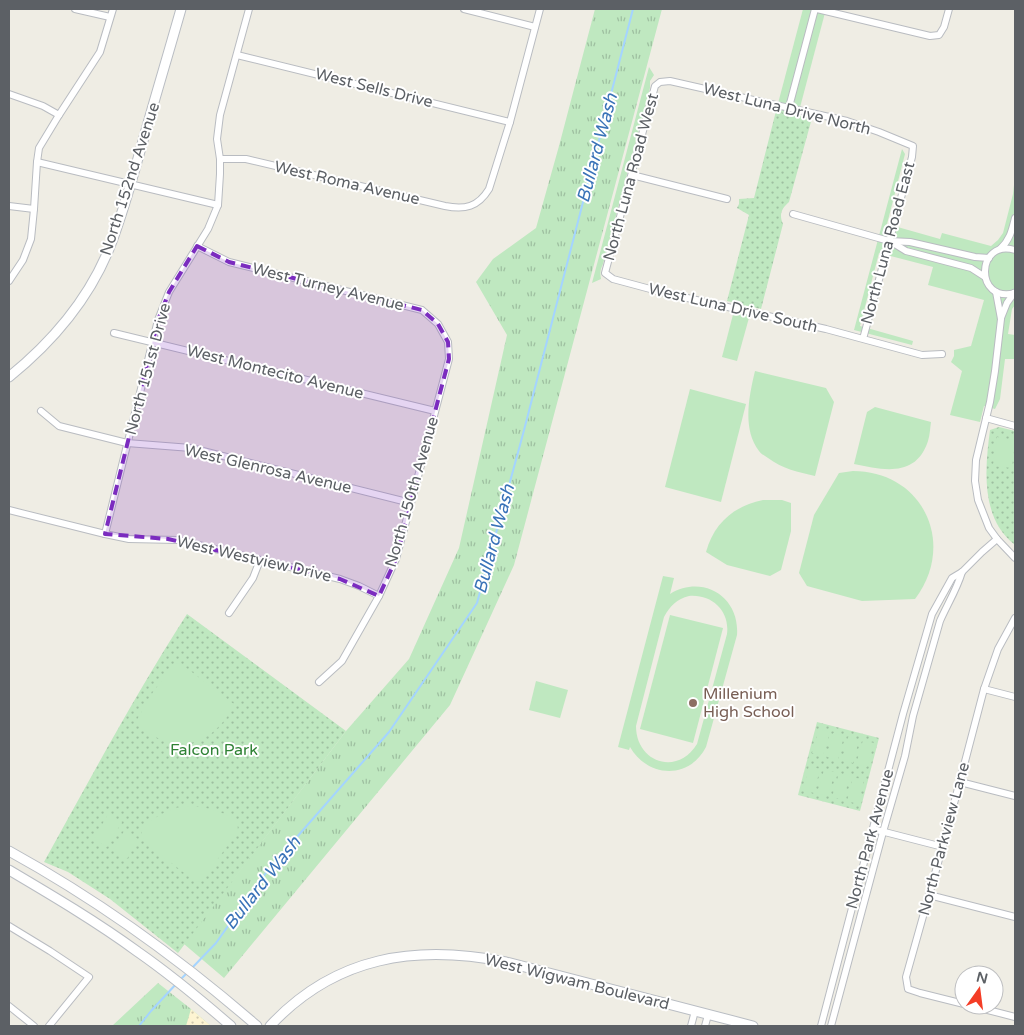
<svg xmlns="http://www.w3.org/2000/svg" width="1024" height="1035" font-family="'Varela Round',sans-serif">
<style>
.grass{fill:url(#grass-tufts)}
.sand{fill:url(#sand-dots)}
.park{fill:url(#park-dots)}
.garden{fill:#bfe8c0;fill-rule:evenodd}
.lines{fill:none;stroke-linecap:round;stroke-linejoin:round}
.stream{stroke:#a4d4ff;stroke-width:2}
.street-casing{stroke:#b9bcc1;stroke-width:8}
.secondary-casing{stroke:#b9bdc3;stroke-width:11}
.street{stroke:#fff;stroke-width:6}
.secondary{stroke:#fff;stroke-width:9}
.marked{fill:#7b2cbf;fill-opacity:0.2;stroke:#7b2cbf;stroke-width:4;stroke-dasharray:10 6;stroke-linejoin:round}
.education-dot{fill:#8d6e63;stroke:#fff;stroke-width:2}
.labels{text-anchor:middle;dominant-baseline:central;stroke-width:4;stroke-linejoin:round;paint-order:stroke}
.street-label{font-size:16px;fill:#5c6065;stroke:#fff}
.education-label{font-size:16px;fill:#785e54;stroke:#fff;text-anchor:start}
.park-label{font-size:16px;fill:#2f8235;stroke:#fff}
.water-label{font-size:18px;font-style:italic;fill:#3a73b8;stroke:#fff}
</style>
<defs>
<pattern id="grass-tufts" width="24" height="20" patternUnits="userSpaceOnUse" patternTransform="scale(1.25)"><rect width="24" height="20" fill="#bfe8c0"/><path d="M3 7l-1-3M5 7V3M7 7l1-3M15 17l-1-3M17 17v-4M19 17l1-3" fill="none" stroke="#9ebfa0"/></pattern>
<pattern id="sand-dots" width="8" height="8" patternUnits="userSpaceOnUse" patternTransform="scale(1.25)"><rect width="8" height="8" fill="#fdf4d2"/><path d="M2 2h.1M6 6h.1" fill="none" stroke="#d0c9ae" stroke-width="1.8" stroke-linecap="round"/></pattern>
<pattern id="park-dots" width="8" height="8" patternUnits="userSpaceOnUse" patternTransform="scale(1.25)"><rect width="8" height="8" fill="#bfe8c0"/><path d="M2 2h.1M6 6h.1" fill="none" stroke="#9ebfa0" stroke-width="1.8" stroke-linecap="round"/></pattern>
</defs>
<rect width="100%" height="100%" fill="#efede4"/>
<!-- grass -->
<g class="grass">
<path d="M595,9h67l-148,556 -64,140 -226,273 -40,-34 162,-213 63,-72 50,-111 48,-213 -31,-53 17,-23 43,-31 23,-82z"/>
<path d="M158,983l33,26 20,17h-99z"/>
</g>
<!-- sand -->
<path class="sand" d="M191,1009l20,17h-25z"/>
<!-- park -->
<g class="park">
<path d="M776,111l36,7 -23,84c-8,7 -10,13 -6,22l-22,85 -34,-8 22,-86 -12,-7 2,-4v-5l15,-1z"/>
<path d="M999,427l16,4v114c-35,-27 -30,-77 -25,-115z"/>
<path d="M187,614l159,117 -168,222 -68,-54 -42,-27 -24,-10c46,-83 91,-167 143,-248z"/>
<path d="M817,722l62,16 -19,73 -62,-16z"/>
</g>
<!-- garden -->
<g class="garden">
<path d="M803,9h23l-28,106 -22,-4z"/>
<path d="M649,67l5,8 -4,6v7l-47,176c-3,6 -3,9 -2,15l-9,4z"/>
<path d="M902,149l3,5 -18,70 53,15 2,-6 49,13 7,-6 5,-7 10,-39 2,-18v129l-3,4 -4,25 7,1v24h-10l-5,40 -5,10 -11,-3 -4,16 -30,-7 12,-44 -11,-9 3,-6v-6l17,-4 13,-46 -56,-15 5,-18 -54,-14 -19,73 53,15 -1,4 -58,-15z"/>
<path d="M736,303l16,4 -15,54 -15,-4z"/>
<path d="M755,371l71,17 8,14 -19,74c-17,-4 -32,-7 -47,-18 -3,-2 -7,-4 -9,-7 -17,-22 -10,-55 -4,-80z"/>
<path d="M690,389l56,15 -25,98 -56,-15z"/>
<path d="M875,407l56,15c-1,6 -1,13 -3,19 -12,37 -45,29 -74,23l13,-52z"/>
<path d="M997,437l18,3 -3,28 -19,-2z"/>
<path d="M853,471c70,0 104,73 62,128l-53,2 -55,-15 -8,-13 15,-58 25,-42z"/>
<path d="M763,500h19l9,3v28l-10,39 -11,6 -43,-11 -21,-13c8,-29 28,-46 57,-52z"/>
<path d="M663,576l11,2 -4,16c33,-20 70,3 67,41l-31,112c-17,33 -58,31 -76,0l-1,3 -11,-3zM689,596c23,-2 41,15 38,38l-30,110c-19,32 -61,19 -61,-18l28,-109c6,-11 13,-18 25,-21z"/>
<path d="M670,615l53,13 -30,115 -53,-14z"/>
<path d="M180,663l55,42c-17,28 -39,47 -73,35 -10,-4 -19,-11 -27,-17l18,-31 21,-28z"/>
<path d="M536,681l32,9 -8,28 -31,-8z"/>
<path d="M819,729l11,3 -7,24 -11,-3z"/>
<path d="M833,733l11,3 -6,24 -11,-3z"/>
<path d="M848,737l11,3 -6,23 -11,-3z"/>
<path d="M863,740l11,3 -7,24 -11,-3z"/>
<path d="M809,766l11,3 -6,24 -11,-3z"/>
<path d="M824,770l11,2 -7,24 -11,-3z"/>
<path d="M839,773l11,3 -7,24 -11,-3z"/>
<path d="M853,777l11,3 -6,24 -11,-3z"/>
<path d="M186,806c19,0 34,5 51,14l1,11 -36,50 -6,1 -52,-40 -3,-12c12,-13 27,-21 45,-24z"/>
<path d="M108,814l14,8 -15,25 -13,-8z"/>
<path d="M124,831l14,8 -11,20 -14,-9z"/>
</g>
<g class="lines">
<!-- stream -->
<g class="stream">
<path d="M191,969l25,-26 52,-73 121,-138 88,-129 46,-169 110,-425"/>
<path d="M180,980l7,-7"/>
<path d="M139,1026l12,-15 26,-28"/>
</g>
<defs>
<g id="street">
<path d="M75,9l35,8"/>
<path d="M464,9l71,18"/>
<path d="M817,9l113,27 9,-1 5,-8 5,-18"/>
<path d="M237,55l273,67"/>
<path d="M9,94l34,12 16,9"/>
<path d="M789,107l26,-98"/>
<path d="M220,159h26l199,47c20,4 33,1 44,-17l21,-67 30,-113"/>
<path d="M37,162l181,43"/>
<path d="M632,175l95,24"/>
<path d="M9,206l25,3"/>
<path d="M793,214l96,27 21,1 65,15 14,1"/>
<path d="M890,241l16,10 65,17 14,9"/>
<path d="M197,246l32,16 193,48 16,14 10,18 1,17 -38,144 -15,56 -17,37 -37,65 -23,21"/>
<path d="M1000,249c10,-9 12,-19 15,-31"/>
<path d="M1015,250c-39,-12 -41,54 0,43"/>
<path d="M9,281l14,-21 8,-21 3,-30 3,-47 2,-14 20,-33 41,-63 13,-43"/>
<path d="M996,292l5,27 -6,52 -5,31 -14,58 -1,21 3,19 11,28 8,11 18,19"/>
<path d="M1001,318l6,-15 7,-10"/>
<path d="M114,333l321,78"/>
<path d="M863,339l49,-182 1,-11 -34,-14 -32,-11 -177,-40 -10,1 -5,4 -50,187 8,6 52,14 161,36 96,26 20,-1"/>
<path d="M41,411l18,15 68,17 64,5 220,55"/>
<path d="M986,418l29,8"/>
<path d="M9,510l96,24 24,5 49,1 162,39 19,7 20,10"/>
<path d="M105,534l53,-214 11,-28 39,-63 10,-24 2,-31v-15l-3,-20 3,-24 29,-106"/>
<path d="M229,613l24,-35 7,-18"/>
<path d="M984,689l31,8"/>
<path d="M960,782l55,14"/>
<path d="M873,829l70,18"/>
<path d="M929,895l86,22"/>
<path d="M9,926l41,25 39,26 -40,49"/>
<path d="M964,1004l-44,-11 -12,-4 -2,-12 39,-139 39,-149 14,-40 17,-31"/>
<path d="M968,1005l47,12"/>
<path d="M9,1006l25,20"/>
<path d="M691,1026l4,-15"/>
<path d="M705,1026l3,-11"/>
<path d="M821,1026l82,-312 29,-100 20,-36 10,-6 20,-20 15,-13"/>
<path d="M831,1026l52,-194 22,-76 8,-40 27,-95c7,-16 17,-32 22,-49"/>
</g>
<g id="secondary">
<path d="M9,377c42,-34 79,-77 100,-128 13,-32 22,-67 32,-101 13,-47 27,-93 40,-139"/>
<path d="M9,851c89,49 172,109 248,175"/>
<path d="M9,870c44,26 88,52 129,82 33,23 63,48 93,74"/>
<path d="M270,1026c65,-70 146,-82 236,-64l247,64"/>
</g>
</defs>
<!-- street casing -->
<use href="#street" class="street-casing"/>
<!-- secondary casing -->
<use href="#secondary" class="secondary-casing"/>
<!-- street -->
<use href="#street" class="street"/>
<!-- secondary -->
<use href="#secondary" class="secondary"/>
</g>
<!-- marked area -->
<path class="marked" d="M197,246l32,16 193,48 16,14 10,18 1,17 -53,200 -17,37 -39,-17 -172,-40 -63,-5 53,-214 11,-28z"/>
<!-- markers -->
<circle class="education-dot" cx="693" cy="703" r="5"/>
<g class="labels">
<!-- street labels -->
<g class="street-label">
<text transform="translate(374 88) rotate(14)">West Sells Drive</text>
<text transform="translate(787 109) rotate(14)">West Luna Drive North</text>
<text transform="translate(631 177) rotate(-75)">North Luna Road West</text>
<text transform="translate(130 179) rotate(-72)">North 152nd Avenue</text>
<text transform="translate(347 183) rotate(13)">West Roma Avenue</text>
<text transform="translate(888 243) rotate(-75)">North Luna Road East</text>
<text transform="translate(328 287) rotate(14)">West Turney Avenue</text>
<text transform="translate(733 308) rotate(13)">West Luna Drive South</text>
<text transform="translate(148 369) rotate(-75)">North 151st Drive</text>
<text transform="translate(275 372) rotate(14)">West Montecito Avenue</text>
<text transform="translate(268 469) rotate(13)">West Glenrosa Avenue</text>
<text transform="translate(412 492) rotate(-74)">North 150th Avenue</text>
<text transform="translate(254 559) rotate(13)">West Westview Drive</text>
<text transform="translate(870 839) rotate(-75)">North Park Avenue</text>
<text transform="translate(944 839) rotate(-75)">North Parkview Lane</text>
<text transform="translate(577 982) rotate(14)">West Wigwam Boulevard</text>
</g>
<!-- education labels -->
<g class="education-label">
<text x="703" y="694">Millenium<tspan x="703" dy="18">High School</tspan></text>
</g>
<!-- park labels -->
<g class="park-label">
<text x="214" y="750">Falcon Park</text>
</g>
<!-- water labels -->
<g class="water-label">
<text transform="translate(597 148) rotate(-75)">Bullard Wash</text>
<text transform="translate(494 539) rotate(-75)">Bullard Wash</text>
<text transform="translate(262 883) rotate(-52)">Bullard Wash</text>
</g>
</g>
<!-- border -->
<rect width="1024" height="1035" fill="none" stroke="#5c6065" stroke-width="20"/>
<!-- north arrow -->
<g transform="translate(979 990) rotate(14)"><circle r="24" fill="#ffffff" stroke="#bebfc1"/>
<path d="M0-4L9 19L0 12L-9 19Z" fill="#f43d26"/>
<text y="-8" font-size="14" font-weight="bold" text-anchor="middle" fill="#5c6065">N</text>
</g>
</svg>
